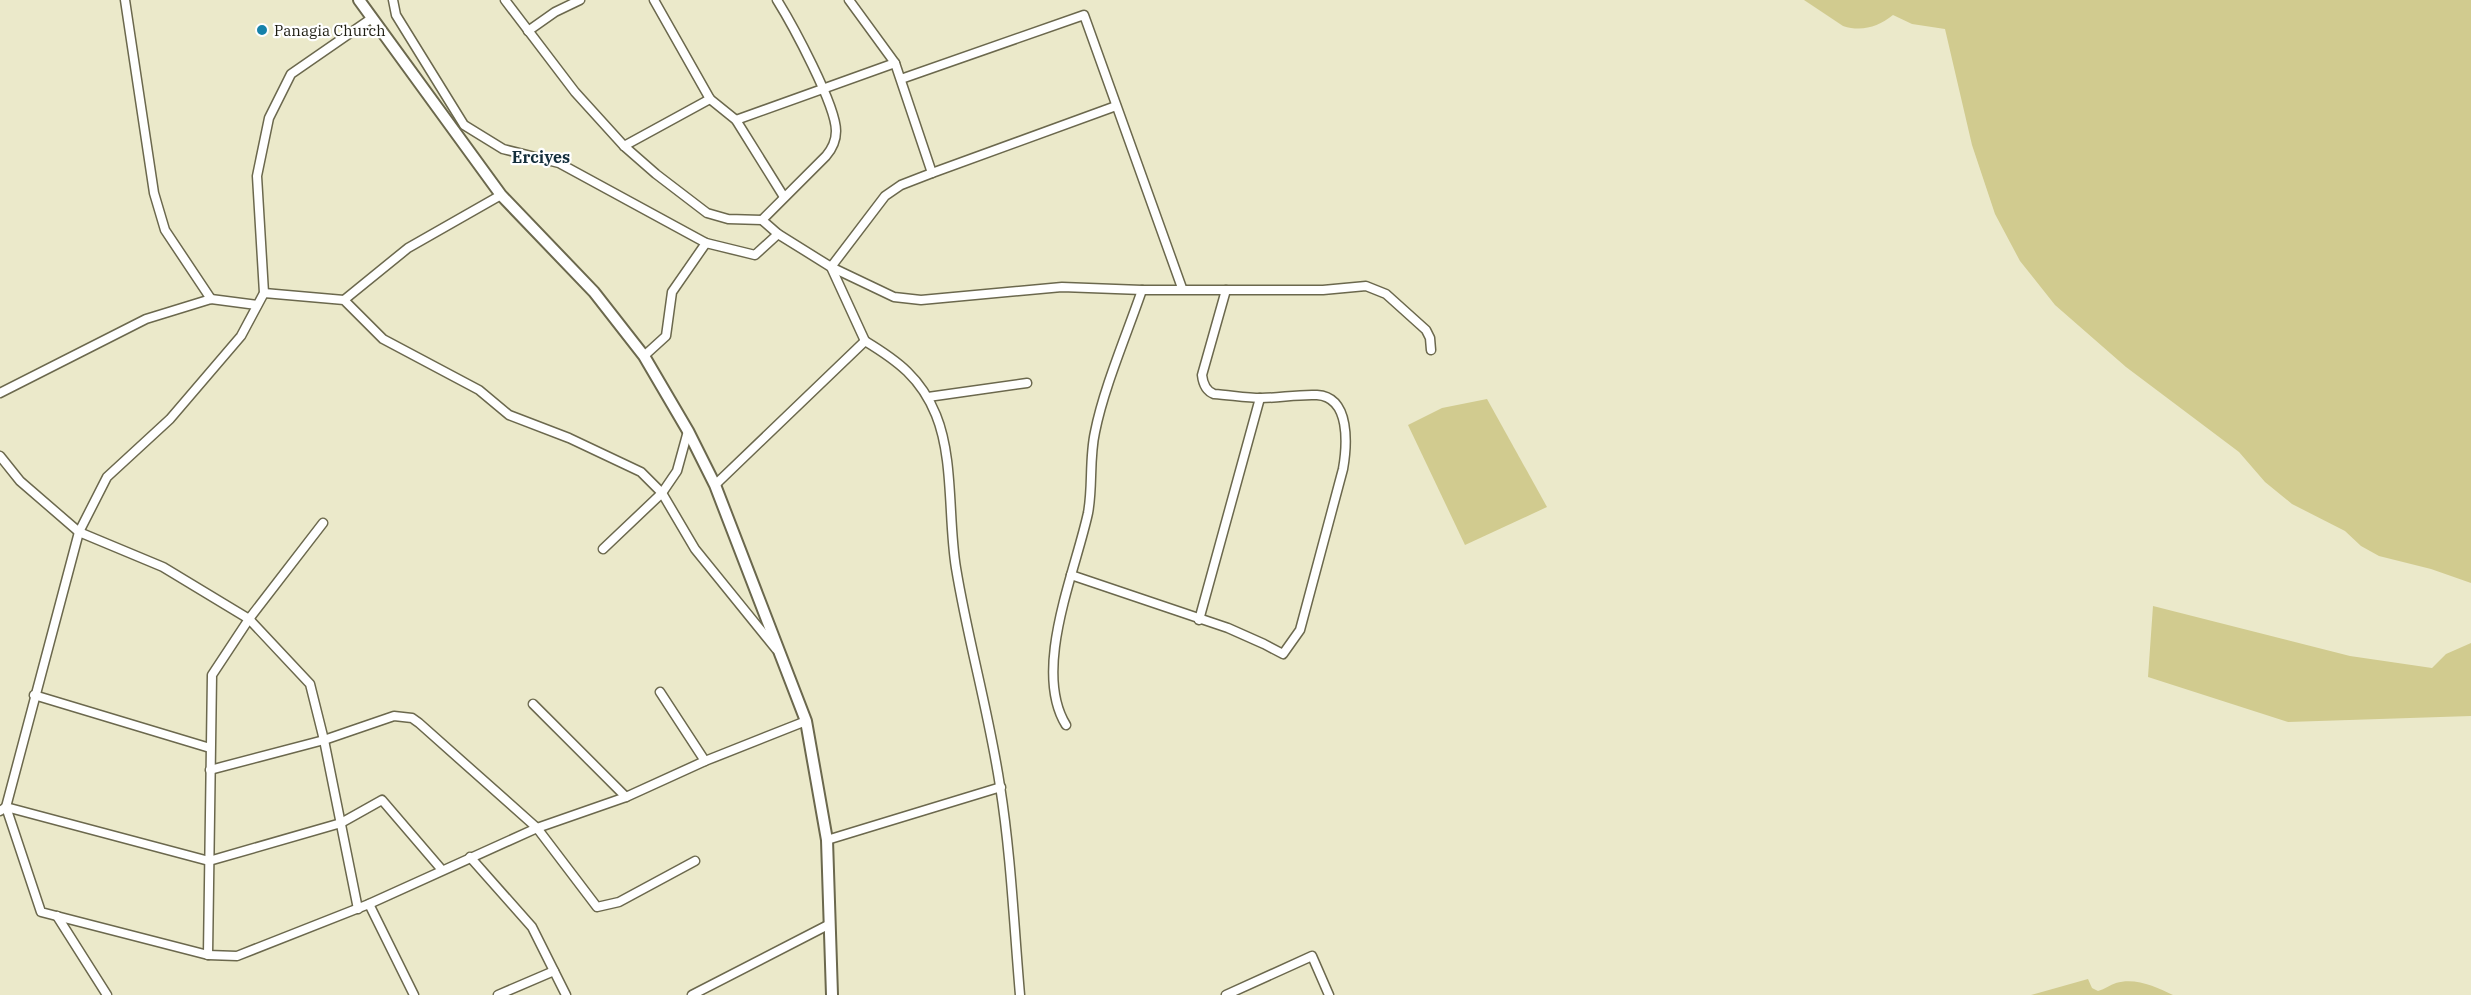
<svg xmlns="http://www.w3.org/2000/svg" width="2471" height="995" font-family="'IBM Plex Serif',serif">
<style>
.green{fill:#d1cb8f}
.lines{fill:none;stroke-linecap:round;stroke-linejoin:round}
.minor-casing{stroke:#6b684d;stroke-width:11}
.tertiary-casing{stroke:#6b684d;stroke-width:14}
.minor{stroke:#fff;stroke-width:8}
.tertiary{stroke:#fff;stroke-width:10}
.poi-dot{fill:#1582aa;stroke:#fff;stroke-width:2}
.labels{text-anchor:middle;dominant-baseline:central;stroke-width:4.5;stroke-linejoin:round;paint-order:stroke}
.poi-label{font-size:15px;fill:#1d1c11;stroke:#fff;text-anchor:start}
.neighbourhood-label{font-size:16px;font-weight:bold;fill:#132e3b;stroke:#fff}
</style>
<rect width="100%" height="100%" fill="#ebe9ca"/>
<!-- green -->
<g class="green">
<path d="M1804,0h667v583l-40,-14 -52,-13 -18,-10 -16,-15 -53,-27 -27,-22 -26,-30 -113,-85 -71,-62 -35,-44 -25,-47 -23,-69 -27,-116 -33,-5 -19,-9c-15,12 -31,17 -50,11z"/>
<path d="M1487,399l60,108 -82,38 -57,-120 34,-17z"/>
<path d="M2153,606l197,50 82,12 14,-14 25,-11v73l-183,6 -140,-45z"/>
<path d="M2088,979l4,9 6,3c7,-2 12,-6 18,-8 19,-6 41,4 57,12h-142z"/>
</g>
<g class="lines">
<defs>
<g id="minor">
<path d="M125,0l29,193 11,37 46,69"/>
<path d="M393,0l3,15 68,110 39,24 56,14 147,80 49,12 23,-21"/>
<path d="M505,0l70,92 49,54 32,28 51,39 21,6 34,1 16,14 53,33 34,74"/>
<path d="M654,0l56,99 26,21 48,77"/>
<path d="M849,0l46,63 37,110 -31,12 -16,11 -54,71 63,30 27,3 141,-13 80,3h181l43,-4 20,8 40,36 4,8 1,12"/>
<path d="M528,31l27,-19 25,-12"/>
<path d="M901,79l183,-64 98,273"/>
<path d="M736,120l159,-57"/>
<path d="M624,146l86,-47"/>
<path d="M932,173l184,-67"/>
<path d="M762,220l64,-64c6,-7 10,-15 10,-25 0,-26 -44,-107 -59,-131"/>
<path d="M264,293l80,7 39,39 96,51 30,25 60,23 72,34 21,21 33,56 81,100"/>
<path d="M344,300l64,-52 93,-53"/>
<path d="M644,356l22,-20 6,-44 34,-49"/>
<path d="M0,393l146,-74 65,-20 46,6"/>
<path d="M928,397l99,-14"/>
<path d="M0,456l20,25 59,51 84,35 86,52 61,65 14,56 34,169"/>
<path d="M715,485l150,-144c33,20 56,37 71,74 18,44 12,105 20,153 12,73 33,145 44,218 11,69 14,140 20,209"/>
<path d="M603,549l59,-56 15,-22 11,-40"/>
<path d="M1071,575l157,53 36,16 19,10 17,-24 43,-161c4,-23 8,-72 -26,-74 -19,-1 -38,3 -56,3 -15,0 -31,-3 -47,-4 -8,-3 -11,-10 -12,-19l24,-85"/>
<path d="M1199,620l61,-222"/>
<path d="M660,692l45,69"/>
<path d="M34,695l176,53"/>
<path d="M533,704l93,93"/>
<path d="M1066,725c-34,-55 9,-152 22,-212 5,-26 1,-54 7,-81 9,-45 32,-98 47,-142"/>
<path d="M210,770l114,-30 70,-24 18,2 7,5 118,105 60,79 22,-5 76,-41"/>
<path d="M6,807l35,105 167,43 29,1 132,-52 168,-76 89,-31 79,-36 101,-40"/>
<path d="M6,807l203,54 132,-38 41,-23 60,70"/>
<path d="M0,811l6,-4 73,-275 28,-55 63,-58 71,-83 23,-43 -7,-117 12,-58 22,-44 81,-56"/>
<path d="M827,840l174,-53"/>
<path d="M470,857l62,70 34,68"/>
<path d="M369,904l45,91"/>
<path d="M57,916l50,79"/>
<path d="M208,955l4,-280 37,-56 74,-96"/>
<path d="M498,995l56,-24"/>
<path d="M692,995l136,-70"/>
<path d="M1226,995l86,-39 17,39"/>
</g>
<path id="tertiary" d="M359,0l142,195 93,97 50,64 44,75 27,54 91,236 21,119 5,155"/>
</defs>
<!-- minor casing -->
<use href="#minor" class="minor-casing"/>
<!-- tertiary casing -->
<use href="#tertiary" class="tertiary-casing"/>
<!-- minor -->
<use href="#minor" class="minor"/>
<!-- tertiary -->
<use href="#tertiary" class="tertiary"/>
</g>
<!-- markers -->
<circle class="poi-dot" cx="262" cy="30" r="6"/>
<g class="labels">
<!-- poi labels -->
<g class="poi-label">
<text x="274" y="30">Panagia Church</text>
</g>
<!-- neighbourhood labels -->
<g class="neighbourhood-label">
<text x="541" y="157">Erciyes</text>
</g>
</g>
</svg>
